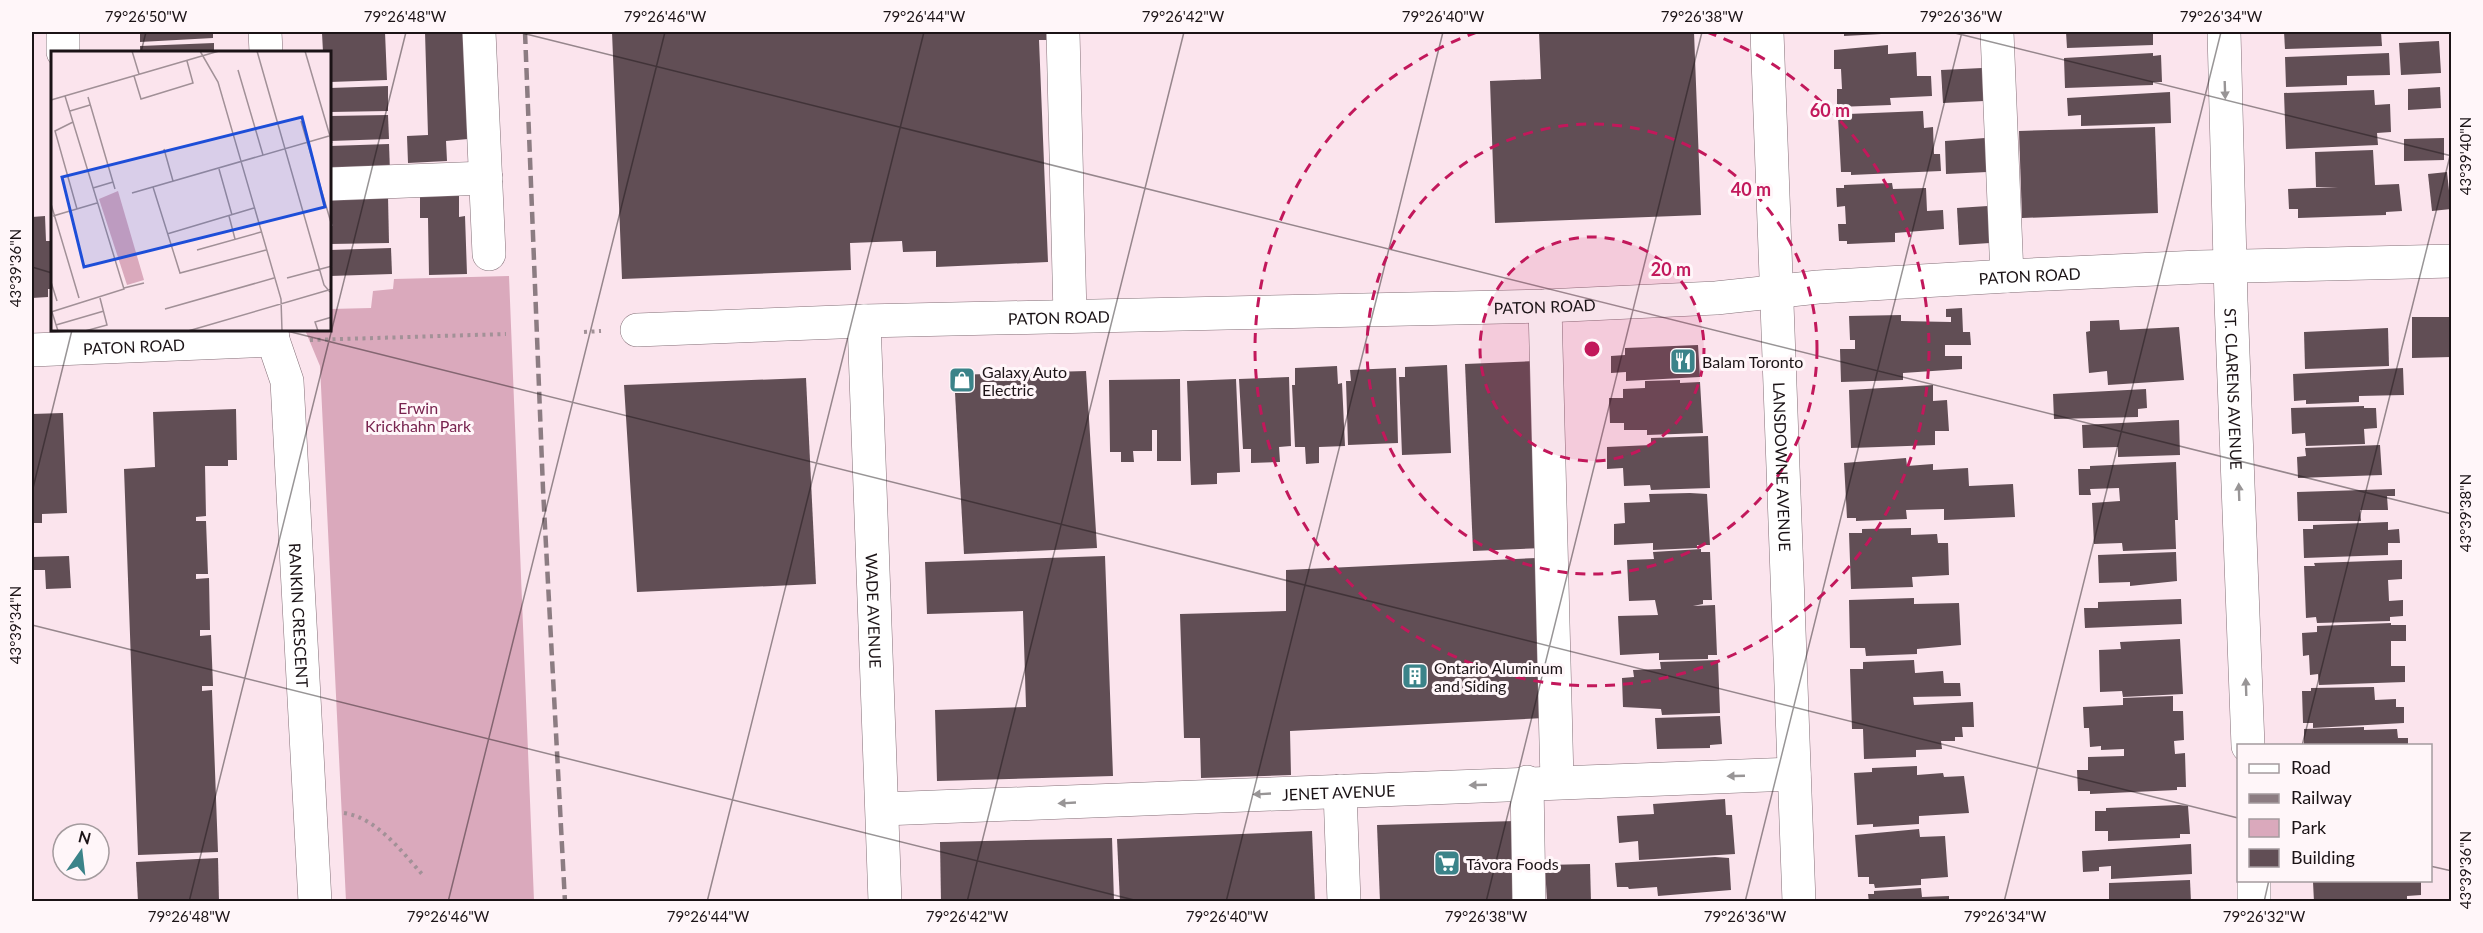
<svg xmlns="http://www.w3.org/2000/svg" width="2483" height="933" font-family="Lato,sans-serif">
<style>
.green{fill:#daa9bc}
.building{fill:#614e55}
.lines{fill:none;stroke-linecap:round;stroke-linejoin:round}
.minor-casing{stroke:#847078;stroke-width:34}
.path{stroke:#a29197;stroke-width:4;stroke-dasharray:3 4.5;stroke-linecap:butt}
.minor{stroke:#fff;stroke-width:33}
.rail{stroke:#8c7c82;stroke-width:4.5;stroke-dasharray:12 6;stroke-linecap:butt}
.oneway{fill:#989596}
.ticks{fill:none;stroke:#1b1316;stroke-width:1.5;stroke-opacity:0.45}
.ring{fill:none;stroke:#c2185b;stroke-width:3;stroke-dasharray:10 8}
.labels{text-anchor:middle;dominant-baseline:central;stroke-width:6;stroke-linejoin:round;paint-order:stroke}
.street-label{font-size:16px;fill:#1b1316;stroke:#fff6f9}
.poi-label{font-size:16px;fill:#1b1316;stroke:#fff6f9;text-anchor:start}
.park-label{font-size:16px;fill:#78244f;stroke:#fff6f9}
.inset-road{fill:none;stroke:#a19097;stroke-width:1.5}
.view{fill:#1d4ed8;fill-opacity:0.15;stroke:#1d4ed8;stroke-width:3}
.inset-edge{fill:none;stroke:#1b1316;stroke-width:3}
.centre{fill:#c2185b;stroke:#fff6f9;stroke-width:3}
.ring-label{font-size:18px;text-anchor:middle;font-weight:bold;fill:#c2185b;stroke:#fff6f9;stroke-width:6;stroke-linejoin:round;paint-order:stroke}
.neatline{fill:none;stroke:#1b1316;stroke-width:2}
.ticks-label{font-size:15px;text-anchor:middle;fill:#1b1316}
</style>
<rect width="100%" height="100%" fill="#fbe4ed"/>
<!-- green -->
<path class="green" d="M509,276l25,625h-188l-26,-535 -15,-36h25v-21l41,-1 2,-17 20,-2 1,-10z"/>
<!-- building -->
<g class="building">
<path d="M140,32h73v6l-73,4z"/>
<path d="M385,32l2,48 -57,2v-30h-7l-1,-19z"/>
<path d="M425,32h39l4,107 -22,2 1,20 -39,2 -1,-27 21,-1z"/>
<path d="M612,32h434l1,8h-8l9,222 -112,5v-16l-33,1 -1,-11 -52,2 1,27 -229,9z"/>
<path d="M1539,32h155l7,183 -206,8 -5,-142 51,-2z"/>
<path d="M1844,32h56v1l-56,3z"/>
<path d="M2066,32h87v13l-86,3z"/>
<path d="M2284,32h97l1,14 -97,3z"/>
<path d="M2439,41l2,32 -40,2 -2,-32z"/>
<path d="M214,43v9h-74v-6z"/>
<path d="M1888,45v9l28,-2 1,24h14l1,20 -42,2 1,7 -54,2v-18h5l-1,-20h-7v-19z"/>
<path d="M2153,53v3l8,-1 1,27h-9v3l-88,3 -1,-30z"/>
<path d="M2389,53l1,22 -43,1v9l-61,2 -1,-30z"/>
<path d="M1982,68l2,33 -41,2 -2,-33z"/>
<path d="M388,86v25l-58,1v-24z"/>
<path d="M2440,87l1,21 -33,2v-21z"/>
<path d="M2374,90l1,15 15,-1 1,28 -14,1 1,12 -92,4 -2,-56z"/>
<path d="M2170,92l1,31 -90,3v-11l-13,1 -1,-18z"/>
<path d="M1923,111l1,17 9,-1 1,27h6l1,17 -90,4v-3h-10l-3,-55h11l-1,-3z"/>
<path d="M388,115l1,24 -59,2v-25z"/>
<path d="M2155,127l3,86 -136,5 -3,-87z"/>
<path d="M1985,138l2,34 -41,2 -1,-33z"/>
<path d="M2444,138v22l-40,1v-22z"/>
<path d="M389,144l1,28 -60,2v-28z"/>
<path d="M2373,150l2,35 24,-1 3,27 -16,1v3l-88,3v-9h-9l-1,-20 50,-2h-22l-1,-35z"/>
<path d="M2447,172l4,37 -19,2 -4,-37z"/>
<path d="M1892,183l1,6 33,-1 1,23 16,-1 1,19 -49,4v9l-48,2v-3h-8l-1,-17h8l-1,-18 -8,1 -1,-19h8v-3z"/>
<path d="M459,191v26l6,-1 2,58 -38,1 -1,-57h-8v-25z"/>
<path d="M388,196l1,47 -59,1v-47z"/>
<path d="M1988,206l2,37 -31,2 -2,-37z"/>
<path d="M45,216l1,25h5l1,48h-4v8l-16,1v-81z"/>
<path d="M391,248l1,26 -62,2v-26z"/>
<path d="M1962,308l1,24h7l1,13h-26v11h17v13l-59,4v7l-62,2 -1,-33h15v-9h-5l-1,-24 52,-1v6l50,1v-5h-5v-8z"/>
<path d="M2412,317h39v40l-39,1z"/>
<path d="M2119,320l1,10 59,-3 5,53 -76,5 -1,-14 -18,2 -3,-41 4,-1v-10z"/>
<path d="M2388,328l1,38 -84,3 -1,-37z"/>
<path d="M1698,345l2,32 -74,4v-9l-15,1v-17l14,-1v-7z"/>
<path d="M1535,361l8,187 -70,3 -8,-187z"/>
<path d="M1447,365l4,88 -49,2 -3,-78h6v-10z"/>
<path d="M1337,366l1,18 4,-1 3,63 -26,1v16l-13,1 -1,-17h-10l-3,-62h3v-17z"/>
<path d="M1396,368l2,75 -50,2 -2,-64h5l-1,-11z"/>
<path d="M2403,368l1,27 -45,1v6l-53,2v-4l-12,1 -1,-27z"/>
<path d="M1086,371l11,177 -133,6 -10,-179z"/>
<path d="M1289,377l2,69 -12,1 1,15 -29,1v-14h-8l-4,-70z"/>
<path d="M806,378l10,206 -179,8 -13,-207z"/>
<path d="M1180,379l1,82h-24v-31h-5v21h-19l1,11h-13v-10h-11l-1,-72z"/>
<path d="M1236,379l4,93 -23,1v11l-26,1 -4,-104z"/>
<path d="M1680,380v3l20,-1 3,51 -56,2v-5h-23v-7h-14l-1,-25h14v-9l22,-1v-7z"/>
<path d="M1933,385v16l14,-1 2,31h-14v14l-84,3 -2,-58z"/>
<path d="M2146,389l1,19 -9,1v8l-84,2 -1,-25z"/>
<path d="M2364,406v2h12l1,20 -13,1 1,15 -59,2 -1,-13 -13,1 -1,-26z"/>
<path d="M236,409l1,51h-9v6h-23l1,50 -10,1v4h10l2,53h-12v5l13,-1 1,52h-10v6l11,-1 2,51h-11v5l10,-1 6,162 -80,3 -14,-386 31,-2 -2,-55z"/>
<path d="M63,413l4,100 -25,1v9h-10v-109z"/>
<path d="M2179,420l1,35 -62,2v-10l-35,1 -1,-23z"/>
<path d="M1708,436l2,52 -59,2 -1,-5 -26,1 -1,-18 -16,1v-22l44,-2v-7z"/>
<path d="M2380,445l2,30 -84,3 -1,-21 9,-1 -1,-8z"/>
<path d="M1906,458l1,8 26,-2v6l35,-2 1,18 44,-2 2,33 -71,3v-11l-38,1 1,9 -51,2v-3h-9l-3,-55z"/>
<path d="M2176,462l2,58h-3l1,29 -53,2 -1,-8 -28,1 -2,-41 28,-2 -1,-13 -29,1 1,6h-12l-1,-26h12v-3z"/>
<path d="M2395,489v7h-8l1,14h-28l1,11h-63l-1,-29z"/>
<path d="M1690,493l17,1 3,51h-13v3l-44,2v-7l-39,2v-21l11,-1 -1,-20 26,-1 -1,-8z"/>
<path d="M2388,522v8l11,-1 1,14h-12v12l-84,3 -1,-29h10v-4z"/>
<path d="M1911,528v7l26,-1 1,9h10l1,32 -37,2 1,10 -62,2 -2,-56h13v-4z"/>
<path d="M1701,549v3h9l2,48h-9v4l-10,2 22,-1 2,50h-9v4l-49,1v-7l-39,2 -2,-39 40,-1 -3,-15 -26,1 -2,-41 27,-1 -1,-7z"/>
<path d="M2176,552l1,29 -47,5v-4l-31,1 -1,-28z"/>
<path d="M69,556l2,32 -25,1 -1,-19h-13v-13z"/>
<path d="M1105,556l8,220 -176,5 -2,-71 91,-3 -3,-96 -96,3 -2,-52z"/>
<path d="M1537,558l7,160 -254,13 1,44 -90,3 -1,-40h-16l-4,-124 106,-3v-41z"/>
<path d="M2402,560v19l-14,1 1,21 14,-1v16l-13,1v4l-73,2 -1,-6 -10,1 -2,-52h11l-1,-3z"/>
<path d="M1914,598v6l45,-1 2,42 -44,4v5l-51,2 -1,-8h-15l-1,-48z"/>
<path d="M2181,599l1,25 -97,4 -1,-20h14v-6z"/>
<path d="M2391,623v2h15v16h-15v25h14v16l-86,3 -1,-11 -8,1 -1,-20 -6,1 -1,-23 15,-1v-6z"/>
<path d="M2180,639l3,55 -60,3 -1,-6 -22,1 -1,-42 22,-1 -1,-7z"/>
<path d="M1718,660l2,53 -58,2 -1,-6 -38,-2 -1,-29 12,-1 -1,-7 28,-1 -1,-7z"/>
<path d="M1914,660l1,13 28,-2 1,12h16l1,13 -48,1 1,8 59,-3 1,25h-12l1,10h-8v4h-14l1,8 -26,1v7l-52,2 -1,-30h-11l-2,-60h13v-7z"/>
<path d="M2374,687l1,13 21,-1v8h8v16l-91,5v-5h-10l-1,-32h9v-3z"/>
<path d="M2173,696v15h10l1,29 -10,1 1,13 10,-1 1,34h-9v3l-87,4v-3h-12l-1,-21h11v-13l36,-1v-7l-23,1v-4l-11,1 -1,-19h-5l-1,-21 40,-2v-7z"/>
<path d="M1720,716l2,28 -12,1v3l-53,1 -2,-31z"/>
<path d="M2364,727v3l33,-1 1,9h10v8h-104v-17z"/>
<path d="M1917,766v9l26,-2 1,4 20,-1 5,37 -50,3v8l-46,3v-3l-16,1 -3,-52 18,-1v-4z"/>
<path d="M1725,799l1,16h6l3,39 -96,6 -1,-19 -19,2 -2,-27 37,-2 -1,-10z"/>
<path d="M2179,805l9,1 2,28h-10v4l-72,3v-10h-13v-20h11v-3z"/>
<path d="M1515,821l3,81h-138l-3,-77z"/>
<path d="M1919,829l1,8 25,-1 3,41 -27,2v6l-46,3 -1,-4h-5v-7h-11l-3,-42z"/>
<path d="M1312,831l3,71h-195l-3,-63z"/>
<path d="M1112,838l2,64h-173l-1,-60z"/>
<path d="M2191,844l1,30 -81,5v-13l-12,1v4l-16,1 -1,-21z"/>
<path d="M1715,857l14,1 2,32 -73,6 -1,-9 -28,2 -1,-2h-11l-2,-24z"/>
<path d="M218,858l1,44h-81l-2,-40z"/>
<path d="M1590,864l1,38h-44l-2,-37z"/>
<path d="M2190,880l1,22h-82v-19z"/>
<path d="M2357,880h64v15l-14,1v6h-93l-1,-20z"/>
<path d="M1921,888l1,9 27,-1v6h-80l-1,-8h6v-3z"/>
</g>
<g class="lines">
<defs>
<g id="minor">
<path d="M63,32v20"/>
<path d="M265,32l1,20"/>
<path d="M479,32l10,222"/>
<path d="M1063,32l7,284"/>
<path id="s1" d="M1767,32l32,870"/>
<path d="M1997,32l10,244"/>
<path id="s2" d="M2224,32l7,269 17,445"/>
<path d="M330,184l156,-6"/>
<path d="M1545,306l12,475"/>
<path id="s3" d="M864,321l21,581"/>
<path id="s4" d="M272,330l1,10 14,41 28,521"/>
<path id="s5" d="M637,330l227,-9 681,-15 171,-8 102,-11 189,-11 192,-9 253,-6"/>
<path id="s6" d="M32,350l241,-10"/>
<path d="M1527,782l2,120"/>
<path d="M1340,791l4,111"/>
<path id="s7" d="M883,809l911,-35"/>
<path d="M2254,880v22"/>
</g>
</defs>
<!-- minor casing -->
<use href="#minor" class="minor-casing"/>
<!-- path -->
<g class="path">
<path d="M584,332l17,-1"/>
<path d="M310,340l196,-6"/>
<path d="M344,813c33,5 57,38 78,61"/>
</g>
<!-- minor -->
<use href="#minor" class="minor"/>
<!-- rail -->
<path class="rail" d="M525,32l18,457 22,413"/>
</g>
<!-- one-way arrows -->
<defs><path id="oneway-solid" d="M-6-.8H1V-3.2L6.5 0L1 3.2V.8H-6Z" transform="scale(1.5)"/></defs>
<g class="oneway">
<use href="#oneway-solid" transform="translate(2225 90) rotate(88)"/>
<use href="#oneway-solid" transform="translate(2239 492) rotate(-92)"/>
<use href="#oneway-solid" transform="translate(2246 687) rotate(-92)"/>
<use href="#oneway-solid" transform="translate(1736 776) rotate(178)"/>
<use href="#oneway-solid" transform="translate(1478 785) rotate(178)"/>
<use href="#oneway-solid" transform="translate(1262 794) rotate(177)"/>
<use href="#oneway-solid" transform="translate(1067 803) rotate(177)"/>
</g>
<!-- ticks -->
<path class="ticks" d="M518,32l1934,482M1951,32l501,124M141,52l5,-20M32,267l20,6M283,330l1955,488M32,492l40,-162M32,625l1110,277M2302,746l150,-598M2430,866l22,5M189,902l217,-870M448,902l217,-870M707,902l217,-870M967,902l217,-870M1226,902l217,-870M1486,902l216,-870M1745,902l217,-870M2004,902l217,-870M2264,902l5,-22"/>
<!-- distance rings -->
<circle cx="1592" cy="349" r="112" fill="#c2185b" fill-opacity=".12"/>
<g class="ring">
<circle cx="1592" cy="349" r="112"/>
<circle cx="1592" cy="349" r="225"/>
<path d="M1707 32A337 337 0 1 1 1477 32"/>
</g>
<!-- icons -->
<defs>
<symbol id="restaurant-square" viewBox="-11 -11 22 22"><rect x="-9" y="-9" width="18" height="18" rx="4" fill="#3b8389" stroke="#fff6f9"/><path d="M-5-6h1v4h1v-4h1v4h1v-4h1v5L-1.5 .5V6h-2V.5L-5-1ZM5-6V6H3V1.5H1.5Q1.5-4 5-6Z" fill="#fff"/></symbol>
<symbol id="shop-square" viewBox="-11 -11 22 22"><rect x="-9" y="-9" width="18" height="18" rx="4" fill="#3b8389" stroke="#fff6f9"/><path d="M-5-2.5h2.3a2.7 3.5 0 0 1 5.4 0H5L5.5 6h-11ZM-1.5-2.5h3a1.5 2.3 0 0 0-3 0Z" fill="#fff"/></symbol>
<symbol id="building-square" viewBox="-11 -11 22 22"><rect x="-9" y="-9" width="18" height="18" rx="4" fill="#3b8389" stroke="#fff6f9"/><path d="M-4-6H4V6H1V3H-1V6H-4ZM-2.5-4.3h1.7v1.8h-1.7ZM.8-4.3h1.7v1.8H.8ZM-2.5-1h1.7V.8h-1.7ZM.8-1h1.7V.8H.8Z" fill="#fff"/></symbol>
<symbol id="supermarket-square" viewBox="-11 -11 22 22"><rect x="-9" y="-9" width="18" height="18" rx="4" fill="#3b8389" stroke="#fff6f9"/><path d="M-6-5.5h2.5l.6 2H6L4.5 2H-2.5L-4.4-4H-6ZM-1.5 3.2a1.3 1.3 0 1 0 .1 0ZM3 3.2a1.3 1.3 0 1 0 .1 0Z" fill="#fff"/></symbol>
</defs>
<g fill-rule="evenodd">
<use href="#restaurant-square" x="1668" y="346" width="30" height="30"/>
<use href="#shop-square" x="947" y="365" width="30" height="30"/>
<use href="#building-square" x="1400" y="661" width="30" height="30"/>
<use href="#supermarket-square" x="1432" y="848" width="30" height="30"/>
</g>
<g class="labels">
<!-- street labels -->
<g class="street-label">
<text stroke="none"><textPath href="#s5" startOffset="1394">PATON ROAD</textPath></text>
<text stroke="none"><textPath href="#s5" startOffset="908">PATON ROAD</textPath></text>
<text stroke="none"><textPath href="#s5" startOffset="422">PATON ROAD</textPath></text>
<text stroke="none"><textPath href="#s6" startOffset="102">PATON ROAD</textPath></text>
<text stroke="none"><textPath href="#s2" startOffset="357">ST. CLARENS AVENUE</textPath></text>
<text stroke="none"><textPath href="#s1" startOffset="435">LANSDOWNE AVENUE</textPath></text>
<text stroke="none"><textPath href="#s3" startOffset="290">WADE AVENUE</textPath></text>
<text stroke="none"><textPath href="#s4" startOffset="288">RANKIN CRESCENT</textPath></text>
<text stroke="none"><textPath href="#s7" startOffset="456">JENET AVENUE</textPath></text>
</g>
<!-- poi labels -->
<g class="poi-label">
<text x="1702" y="361">Balam Toronto</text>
<text x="982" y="371">Galaxy Auto<tspan x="982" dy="18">Electric</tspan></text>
<text x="1434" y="667">Ontario Aluminum<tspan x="1434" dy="18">and Siding</tspan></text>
<text x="1466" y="863">Távora Foods</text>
</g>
<!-- park labels -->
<g class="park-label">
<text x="418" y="407">Erwin<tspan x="418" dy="18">Krickhahn Park</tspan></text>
</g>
</g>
<!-- overview -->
<g transform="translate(51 51)">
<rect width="280" height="280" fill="#fbe4ed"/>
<path d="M67,140l26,89 -17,5 -28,-86z" fill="#daa9bc"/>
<path class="inset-road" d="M81,0l7,23M149,0l18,31 63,217 1,32M206,0l67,234 6,7M254,0l27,92M187,19l25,85M83,25l7,23 52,-16 -6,-22M37,46l27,92M0,49l168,-49M19,60l20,-6M250,70l31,105M22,71l-18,9 22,78M113,98l9,32M168,118l13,46M102,136l27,86 86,-23M42,137l20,-6M81,142l197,-57M0,153l28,94M2,165l44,-13M178,165l6,23M116,183l87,-26M146,199l64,-18M236,227l45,-12M0,231l6,19M73,237l20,-5M114,258l109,-31M0,261l73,-23 -59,-193M1,261l6,19M5,274l48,-14M34,280l22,-6 -7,-27M137,280l144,-42M267,280l-3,-9 17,-5"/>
<path class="view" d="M251,66l23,90 -241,60 -22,-90z"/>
<rect width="280" height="280" class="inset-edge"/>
</g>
<circle cx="1592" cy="349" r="9" class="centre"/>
<g class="ring-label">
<text x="1830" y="117">60 m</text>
<text x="1751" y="196">40 m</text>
<text x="1671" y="276">20 m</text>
</g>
<!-- border -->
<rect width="2483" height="933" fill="none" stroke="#fff6f9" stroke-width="66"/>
<!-- legend -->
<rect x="2237" y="744" width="195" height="138" fill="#fff6f9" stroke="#a49b9e" stroke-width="1.5"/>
<rect x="2249" y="764" width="30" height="9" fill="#ffffff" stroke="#a49b9e" stroke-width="1.5"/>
<text x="2291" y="774" font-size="18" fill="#1b1316">Road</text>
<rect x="2249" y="794" width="30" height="9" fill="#8c7c82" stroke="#a49b9e" stroke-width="1.5"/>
<text x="2291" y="804" font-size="18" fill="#1b1316">Railway</text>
<rect x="2249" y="819" width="30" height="18" fill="#daa9bc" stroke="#a49b9e" stroke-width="1.5"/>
<text x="2291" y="834" font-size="18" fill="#1b1316">Park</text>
<rect x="2249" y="849" width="30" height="18" fill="#614e55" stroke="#a49b9e" stroke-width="1.5"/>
<text x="2291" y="864" font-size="18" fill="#1b1316">Building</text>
<!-- north arrow -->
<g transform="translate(81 852) rotate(14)"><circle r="28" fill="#fff6f9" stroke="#a49b9e" stroke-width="1.5"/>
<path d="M0-4.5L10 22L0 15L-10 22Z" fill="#3b8389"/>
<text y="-9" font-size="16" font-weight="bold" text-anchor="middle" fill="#1b1316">N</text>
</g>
<rect x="33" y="33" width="2417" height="867" class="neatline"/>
<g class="ticks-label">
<text x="146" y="22">79°26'50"W</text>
<text x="405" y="22">79°26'48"W</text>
<text x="665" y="22">79°26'46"W</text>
<text x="924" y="22">79°26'44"W</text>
<text x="1183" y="22">79°26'42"W</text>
<text x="1443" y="22">79°26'40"W</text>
<text x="1702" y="22">79°26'38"W</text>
<text x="1961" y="22">79°26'36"W</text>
<text x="2221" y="22">79°26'34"W</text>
<text transform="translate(2466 156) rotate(-90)" y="5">43°39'40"N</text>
<text transform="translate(16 268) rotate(-90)" y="5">43°39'36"N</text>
<text transform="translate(2466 513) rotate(-90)" y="5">43°39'38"N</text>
<text transform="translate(16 625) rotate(-90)" y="5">43°39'34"N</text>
<text transform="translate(2466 870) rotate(-90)" y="5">43°39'36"N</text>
<text x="189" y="922">79°26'48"W</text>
<text x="448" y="922">79°26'46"W</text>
<text x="708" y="922">79°26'44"W</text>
<text x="967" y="922">79°26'42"W</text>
<text x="1227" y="922">79°26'40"W</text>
<text x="1486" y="922">79°26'38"W</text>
<text x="1745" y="922">79°26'36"W</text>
<text x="2005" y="922">79°26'34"W</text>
<text x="2264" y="922">79°26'32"W</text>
</g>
</svg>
